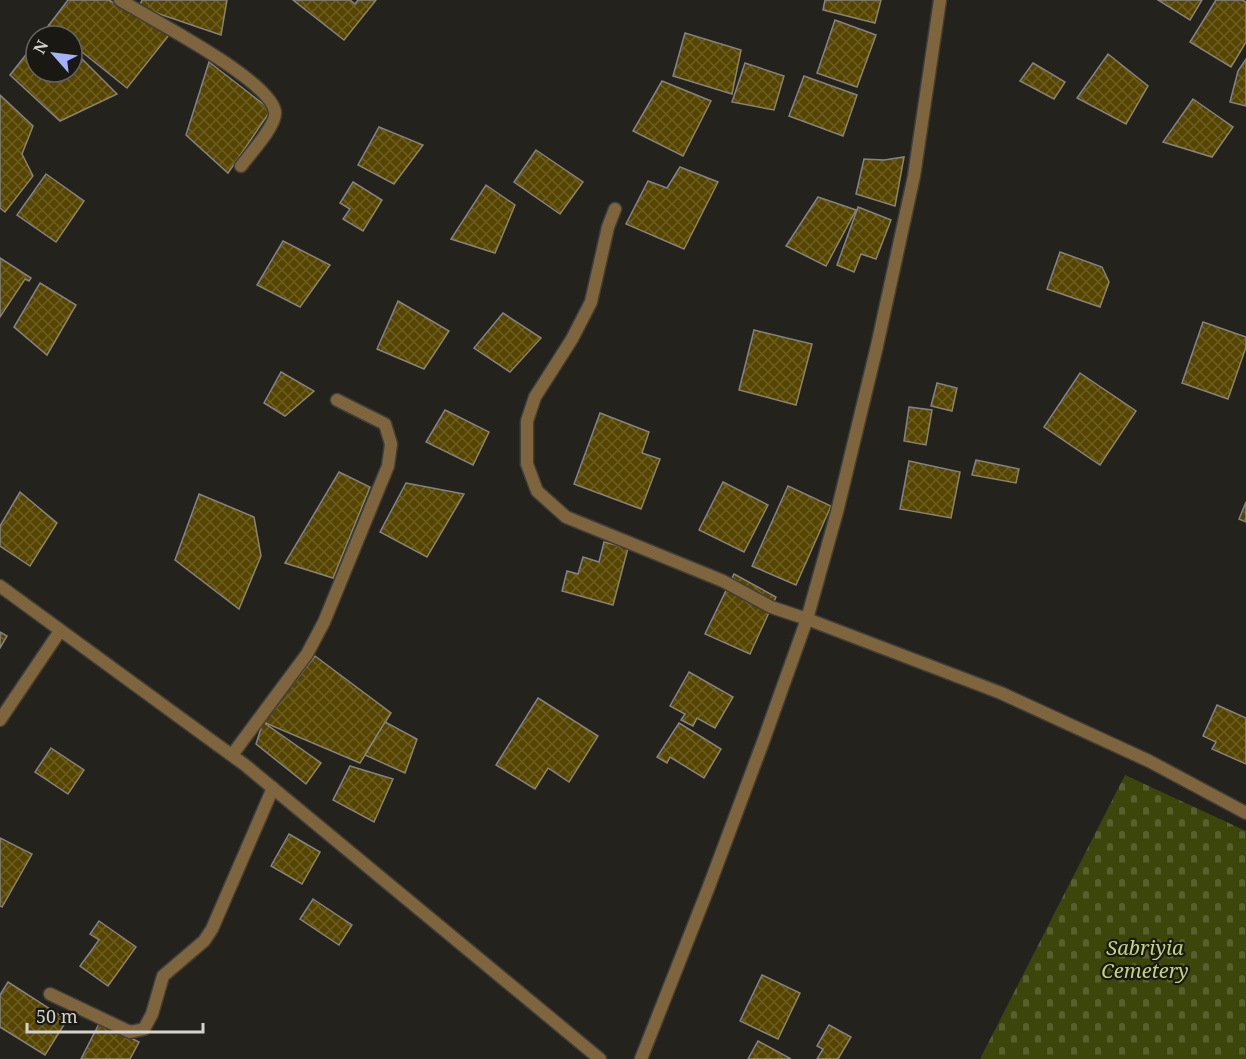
<svg xmlns="http://www.w3.org/2000/svg" width="1246" height="1059" font-family="'Noto Serif',serif">
<style>
.cemetery{fill:url(#cemetery-stones)}
.building{fill:url(#building-cross-hatch);stroke:#86837c;stroke-width:1.5}
.lines{fill:none;stroke-linecap:round;stroke-linejoin:round}
.minor-casing{stroke:#403e38;stroke-width:15}
.tertiary-casing{stroke:#403e38;stroke-width:15}
.minor{stroke:#7e653e;stroke-width:12}
.tertiary{stroke:#7e653e;stroke-width:12}
.labels{text-anchor:middle;dominant-baseline:central;stroke-width:4.5;stroke-linejoin:round;paint-order:stroke}
.park-label{font-size:20px;font-style:italic;fill:#c0d47e;stroke:#1a1813}
</style>
<defs>
<pattern id="cemetery-stones" width="16" height="16" patternUnits="userSpaceOnUse" patternTransform="scale(1.5)"><rect width="16" height="16" fill="#3c460b"/><path d="M2 7V4a2 2 0 0 1 4 0v3zM10 15v-3a2 2 0 0 1 4 0v3z" fill="#57602d"/></pattern>
<pattern id="building-cross-hatch" width="8" height="8" patternUnits="userSpaceOnUse" patternTransform="scale(1.5)"><rect width="8" height="8" fill="#554500"/><path d="M0 0l8 8M0 8l8-8" fill="none" stroke="#6d5f24"/></pattern>
</defs>
<rect width="100%" height="100%" fill="#24221c"/>
<!-- cemetery -->
<path class="cemetery" d="M1125,775l121,56v228h-266z"/>
<!-- building -->
<g class="building">
<path d="M68,0h41l60,35 -42,53 -55,-44v-8h-10l-13,-11z"/>
<path d="M142,0h85l-6,35 -82,-28z"/>
<path d="M293,0h57l5,4 3,-4h18l-32,40z"/>
<path d="M825,0h56l-6,23 -52,-13z"/>
<path d="M1158,0h44l-12,20z"/>
<path d="M1216,0h26l4,2v40l-15,25 -41,-25z"/>
<path d="M835,20l41,15 -19,52 -40,-14z"/>
<path d="M49,25l10,11h-19z"/>
<path d="M685,33l56,17 -9,44 -59,-18z"/>
<path d="M36,42v30h36v-23l45,45 -57,27 -50,-46z"/>
<path d="M1108,54l40,32 -22,38 -49,-26z"/>
<path d="M1246,59v47l-16,-4 8,-31z"/>
<path d="M209,62l62,48 -43,63 -42,-38z"/>
<path d="M745,63l39,13 -10,34 -42,-8z"/>
<path d="M1033,63l32,19 -11,17 -34,-18z"/>
<path d="M804,76l53,19 -14,41 -54,-20z"/>
<path d="M662,81l49,20 -28,55 -50,-25z"/>
<path d="M0,95l33,31 -11,28 11,22 -28,36 -5,-4z"/>
<path d="M1193,99l40,28 -21,30 -49,-15z"/>
<path d="M379,127l44,18 -29,39 -36,-19z"/>
<path d="M536,150l47,32 -23,32 -46,-32z"/>
<path d="M904,157l-9,49 -39,-12 8,-35 20,1z"/>
<path d="M680,167l38,15 -34,67 -58,-25 22,-43 19,7z"/>
<path d="M46,174l38,27 -28,41 -39,-27z"/>
<path d="M353,182l29,18 -19,31 -20,-12 7,-10 -10,-6z"/>
<path d="M486,185l29,20 -20,48 -44,-14z"/>
<path d="M818,197l38,13 -30,56 -40,-20z"/>
<path d="M858,207l33,13 -15,39 -15,-5 -7,18 -17,-7z"/>
<path d="M283,241l47,24 -30,42 -43,-22z"/>
<path d="M1060,252l42,15 7,15 -9,25 -53,-18z"/>
<path d="M0,258l31,20 -2,3 -4,-2 -25,38z"/>
<path d="M40,283l36,22 -29,50 -33,-28z"/>
<path d="M398,301l51,30 -25,38 -47,-20z"/>
<path d="M503,313l38,25 -31,34 -36,-24z"/>
<path d="M1203,322l43,15v10l-18,52 -46,-16z"/>
<path d="M754,330l58,14 -16,61 -57,-15z"/>
<path d="M281,372l33,19 -29,25 -21,-13z"/>
<path d="M1080,373l56,38 -36,54 -56,-38z"/>
<path d="M937,383l20,5 -5,23 -21,-5z"/>
<path d="M909,407l23,3 -6,35 -22,-4z"/>
<path d="M445,410l44,22 -16,33 -47,-23z"/>
<path d="M600,413l49,19 -7,21 18,6 -19,50 -67,-25z"/>
<path d="M976,460l43,9 -3,14 -44,-8z"/>
<path d="M909,461l51,11 -9,46 -51,-9z"/>
<path d="M339,472l31,15 -37,91 -48,-15z"/>
<path d="M723,482l45,23 -24,47 -45,-22z"/>
<path d="M406,483l58,11 -37,63 -47,-25z"/>
<path d="M788,486l43,20 -35,79 -44,-19z"/>
<path d="M20,492l37,31 -27,43 -30,-20v-20z"/>
<path d="M199,494l55,23 7,39 -22,53 -64,-49z"/>
<path d="M1246,502v20l-7,-3z"/>
<path d="M604,542l24,6 -15,57 -51,-14 5,-20 11,3 5,-17 16,5z"/>
<path d="M734,574l42,23 -26,57 -45,-20z"/>
<path d="M0,632l7,4 -7,12z"/>
<path d="M315,656l76,57 -31,50 -97,-41z"/>
<path d="M689,672l44,25 -18,31 -18,-10 -4,8 -12,-6 4,-6 -15,-8z"/>
<path d="M538,698l60,38 -29,46 -21,-14 -13,21 -39,-24z"/>
<path d="M1217,705l29,13v46l-34,-15 4,-7 -13,-6z"/>
<path d="M263,722l58,41 -15,21 -50,-40z"/>
<path d="M385,722l32,17 -12,34 -40,-18z"/>
<path d="M679,723l42,26 -17,29 -34,-21 -3,6 -10,-6z"/>
<path d="M51,748l33,22 -16,24 -33,-22z"/>
<path d="M350,766l43,13 -19,43 -41,-22z"/>
<path d="M289,834l31,18 -18,32 -31,-18z"/>
<path d="M0,838l32,16 -30,53 -2,-1z"/>
<path d="M313,899l39,26 -13,20 -39,-26z"/>
<path d="M99,921l37,26 -28,39 -28,-20 19,-26 -9,-6z"/>
<path d="M762,975l38,18 -22,46 -38,-18z"/>
<path d="M8,982l59,38 -22,35 -45,-28v-32z"/>
<path d="M100,1022l39,20 -9,17h-49z"/>
<path d="M829,1025l22,12 -13,22h-21l6,-10 -6,-3z"/>
<path d="M758,1041l33,18h-43z"/>
</g>
<g class="lines">
<defs>
<g id="minor">
<path d="M120,0c29,18 151,80 155,112 2,13 -26,43 -34,54"/>
<path d="M615,209l-7,18 -17,75 -19,37 -37,58 -8,24v43l10,27 29,26 157,64 48,26 36,12 194,74 148,68 97,52"/>
<path d="M0,720l60,-89"/>
<path d="M232,755l75,-101 17,-32 64,-156 3,-22 -6,-20 -48,-24"/>
<path d="M50,994l80,38 14,-3 8,-15 11,-38 41,-35 8,-12 61,-141"/>
<path d="M641,1059l67,-170 55,-147 44,-123 30,-107 40,-166 37,-170 26,-176"/>
</g>
<path id="tertiary" d="M0,586l245,179 355,294"/>
</defs>
<!-- minor casing -->
<use href="#minor" class="minor-casing"/>
<!-- tertiary casing -->
<use href="#tertiary" class="tertiary-casing"/>
<!-- minor -->
<use href="#minor" class="minor"/>
<!-- tertiary -->
<use href="#tertiary" class="tertiary"/>
</g>
<g class="labels">
<!-- park labels -->
<g class="park-label">
<text x="1145" y="947">Sabriyia<tspan x="1145" dy="23">Cemetery</tspan></text>
</g>
</g>
<!-- north arrow -->
<g transform="translate(54 54) rotate(298)"><circle r="28" fill="#1a1813" stroke="#64625e" stroke-width="1.5"/>
<path d="M0-4.5L10 22L0 15L-10 22Z" fill="#a4b2fc"/>
<text y="-9" font-size="16" font-weight="bold" text-anchor="middle" fill="#d3d2ce">N</text>
</g>
<!-- scale -->
<path d="M27 1023v9h176v-9" fill="none" stroke="#d3d2ce" stroke-width="3"/>
<text x="36" y="1023" font-size="18" fill="#d3d2ce" stroke="#1a1813" stroke-width="4.5" paint-order="stroke">50 m</text>
</svg>
